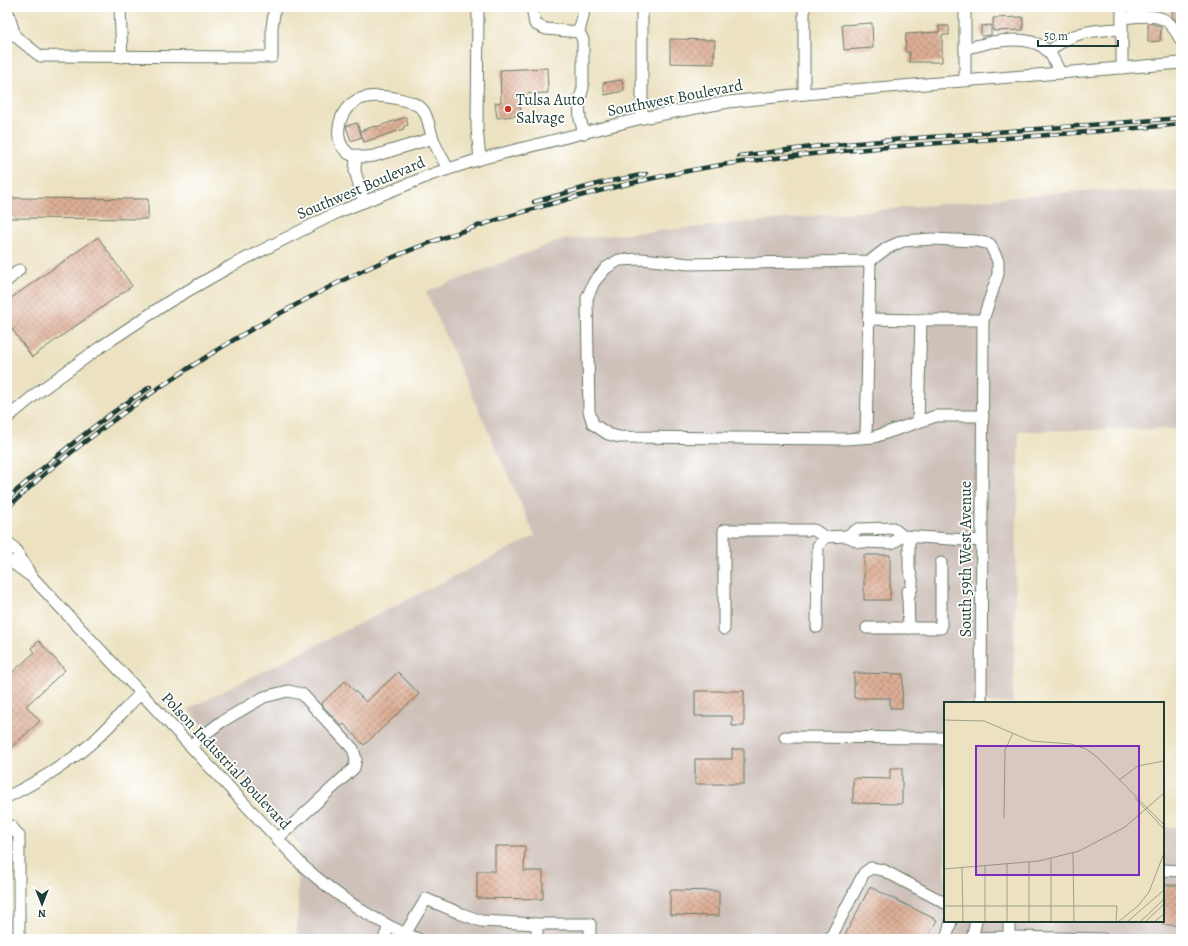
<svg xmlns="http://www.w3.org/2000/svg" width="1188" height="946" font-family="Alegreya,serif">
<style>
.industrial{fill:#cec1ba}
.building{fill:url(#building-cross-hatch)}
.lines{fill:none;stroke-linecap:round;stroke-linejoin:round}
.minor-casing{stroke:#677765;stroke-width:13}
.minor{stroke:#fff;stroke-width:11}
.rail-casing{stroke:#1f3d34;stroke-width:4.5}
.rail{stroke:#fff;stroke-width:3;stroke-dasharray:9;stroke-linecap:butt}
.poi-dot{fill:#c8321e;stroke:#fff;stroke-width:1.5}
.labels{text-anchor:middle;dominant-baseline:central;stroke-width:3.5;stroke-linejoin:round;paint-order:stroke}
.street-label{font-size:16px;fill:#1f3d34;stroke:#fff}
.poi-label{font-size:16px;fill:#1f3d34;stroke:#fff;text-anchor:start}
.inset-road{fill:none;stroke:#9aa089;stroke-width:1}
.view{fill:#7b2cbf;fill-opacity:0.15;stroke:#7b2cbf;stroke-width:2}
.inset-edge{fill:none;stroke:#1f3d34;stroke-width:2}
</style>
<defs>
<pattern id="building-cross-hatch" width="8" height="8" patternUnits="userSpaceOnUse"><rect width="8" height="8" fill="#deaf96"/><path d="M0 0l8 8M0 8l8-8" fill="none" stroke="#b3907b"/></pattern>
</defs>
<rect width="100%" height="100%" fill="#fff"/>
<filter id="ink" filterUnits="userSpaceOnUse"><feTurbulence type="fractalNoise" baseFrequency=".025" numOctaves="2"/><feDisplacementMap in="SourceGraphic" scale="8" xChannelSelector="R" yChannelSelector="G"/><feConvolveMatrix kernelMatrix="1 2 1 2 8 2 1 2 1" color-interpolation-filters="sRGB"/></filter>
<filter id="wash" filterUnits="userSpaceOnUse"><feTurbulence type="fractalNoise" baseFrequency=".012" numOctaves="4" result="noise"/><feDisplacementMap in="SourceGraphic" scale="16" xChannelSelector="R" yChannelSelector="G"/><feGaussianBlur stdDeviation="0.9" result="paint"/><feColorMatrix in="noise" values="0 0 0 0 0 0 0 0 0 0 0 0 0 0 0 0 0 1.4 0 .05"/><feComposite in="paint" operator="in"/></filter>
<g filter="url(#wash)">
<rect width="100%" height="100%" fill="#ece2c1"/>
<!-- industrial -->
<path class="industrial" d="M1080,191l101,1v237l-162,2 -6,272h-68v218h218v-94h18v112h-884l2,-95 -111,-135 347,-173 -109,-244 134,-52z"/>
<g id="blocks">
<!-- building -->
<g class="building">
<path d="M1172,7h9v14h-4l-5,-4z"/>
<path d="M1023,17v13l-30,1v-13z"/>
<path d="M872,23l1,25 -29,2 -2,-25z"/>
<path d="M1148,23l13,3 -1,15 -12,1z"/>
<path d="M991,25v10l-10,1v-10z"/>
<path d="M939,26h10v9h-7v27h-33l1,-10h-5l1,-18 33,-2z"/>
<path d="M670,39l45,1 -1,24 -44,-1z"/>
<path d="M547,68l1,25 -29,1 2,21 -24,3 -2,-15 6,-1 -1,-32z"/>
<path d="M622,80l2,11 -19,4 -2,-12z"/>
<path d="M406,117l2,8 -5,2 1,2 -40,13 -4,-11 15,-5 1,1z"/>
<path d="M357,123l5,14 -11,4 -5,-15z"/>
<path d="M7,198l141,1v20l-141,-1z"/>
<path d="M98,237l34,49 -100,71 -25,-35v-21z"/>
<rect x="864" y="555" width="26" height="45"/>
<path d="M39,641l26,29 -39,36 14,15 -29,27 -4,-5v-66l28,-25 -4,-4z"/>
<path d="M398,672l21,22 -55,51 -20,-21 -2,2 -21,-22 24,-23 21,21z"/>
<path d="M854,673l49,1 -1,34h-12v-10h-36z"/>
<path d="M695,691h49v35h-12v-10h-37z"/>
<path d="M732,749h12v35h-49v-25h37z"/>
<path d="M890,768h12v36l-49,-1v-25l37,1z"/>
<path d="M495,846h30l-1,25h19v28l-66,-1v-27h18z"/>
<rect x="1163" y="885" width="18" height="40"/>
<path d="M870,887l67,33 -10,19h-84z"/>
<path d="M670,890l49,1v25l-49,-1z"/>
</g>
</g>
</g>
<g filter="url(#ink)">
<use href="#blocks" fill-opacity="0" stroke="#677765" stroke-width="1"/>
<g class="lines">
<defs>
<g id="minor">
<path d="M120,7l2,50"/>
<path d="M478,7l-1,122 3,30"/>
<path d="M532,7l3,17 11,5 33,3"/>
<path d="M642,7v111"/>
<path d="M804,7v87"/>
<path d="M1122,7v61"/>
<path d="M7,9l8,27 25,20 232,1v-30l3,-20"/>
<path d="M1122,18c11,-1 31,-4 41,1 8,4 15,15 18,22"/>
<path d="M965,48c9,-1 18,-4 27,-6 18,-3 46,-5 58,12 4,5 7,12 10,19"/>
<path d="M1049,52c22,-21 44,-22 73,-23"/>
<path d="M965,81v-74"/>
<path d="M584,133l-4,-14 -1,-17 4,-14v-48l-4,-8 4,-16 1,-9"/>
<path d="M433,138l-59,18c-7,1 -20,2 -26,-3 -16,-13 -10,-40 6,-51 12,-8 31,-6 45,-3 8,2 18,4 24,11 5,6 7,21 10,29 4,11 10,20 15,30"/>
<path d="M356,155l-1,16 9,31"/>
<path d="M7,281l12,-11"/>
<path d="M868,319l53,1"/>
<path d="M7,418l30,-25 62,-45 71,-47 61,-35 105,-53 97,-39 47,-15 162,-41 86,-16 76,-8 377,-31"/>
<path d="M918,422l3,-102h62"/>
<path d="M866,437l4,-176"/>
<path d="M903,536l-10,-8 -35,1 -11,7 12,6 33,1 11,-7 79,5"/>
<path d="M7,541l8,8 14,23"/>
<path d="M7,559l25,18 271,289c35,31 72,56 115,73"/>
<path d="M907,592l1,6 1,30"/>
<path d="M908,598l4,-11v-8l-3,-10v-32"/>
<path d="M817,627l1,-81 7,-9 22,-1"/>
<path d="M867,628h74v-65"/>
<path d="M724,629v-99h90l11,7"/>
<path d="M981,703l2,-383 15,-46v-13l-8,-17 -13,-3 -45,-2 -29,2 -16,7 -17,13 -181,3 -47,-5 -23,1 -13,8 -12,14 -7,16 2,113 4,13 15,10 11,3 227,2 28,-2 62,-21h47"/>
<path d="M785,737l160,1"/>
<path d="M191,745l30,-23 43,-25 24,-6 14,3 51,55 3,10 -2,9 -77,71"/>
<path d="M7,797c32,-16 63,-34 89,-58 16,-15 30,-31 45,-46"/>
<path d="M7,827l4,-1 8,10v100l-1,3"/>
<path d="M1163,870l18,1"/>
<path d="M405,934l21,-35 36,15 19,7 56,3h53v15"/>
<path d="M1009,937l94,2"/>
<path d="M973,938l36,-1v-16"/>
<path d="M384,939l5,-13"/>
<path d="M537,939v-15"/>
<path d="M830,939l34,-66 7,-5 12,2 62,33"/>
<path d="M946,939l5,-18"/>
<path d="M972,939l4,-18"/>
</g>
</defs>
<!-- minor casing -->
<use href="#minor" class="minor-casing"/>
<!-- minor -->
<use href="#minor" class="minor"/>
<defs>
<g id="rail">
<path d="M739,156l73,-9 92,-8 277,-21"/>
<path d="M534,202l67,-19 45,-9"/>
<path d="M7,499c46,-40 92,-79 143,-112"/>
<path d="M7,508c17,-15 34,-32 52,-46 78,-62 156,-115 244,-161 28,-15 57,-30 86,-42 60,-26 124,-45 187,-62 57,-15 115,-29 174,-36 143,-18 288,-23 431,-37"/>
</g>
</defs>
<!-- rail casing -->
<use href="#rail" class="rail-casing"/>
<!-- rail -->
<use href="#rail" class="rail"/>
</g>
</g>
<!-- markers -->
<circle class="poi-dot" cx="508" cy="109" r="4"/>
<g class="labels">
<!-- street labels -->
<g class="street-label">
<text transform="translate(675 98) rotate(-11)">Southwest Boulevard</text>
<text transform="translate(361 188) rotate(-23)">Southwest Boulevard</text>
<text transform="translate(966 559) rotate(-90)">South 59th West Avenue</text>
<text transform="translate(226 761) rotate(47)">Polson Industrial Boulevard</text>
</g>
<!-- poi labels -->
<g class="poi-label">
<text x="516" y="100">Tulsa Auto<tspan x="516" dy="18">Salvage</tspan></text>
</g>
</g>
<!-- overview -->
<g transform="translate(944 702)">
<rect width="220" height="220" fill="#ece2c1"/>
<path class="inset-road" d="M0,18l40,1 47,20 40,3 15,5 11,8 67,68M175,78l19,-14 26,-5M191,96l29,31M60,116l1,-68 8,-17M129,151l1,69M85,160v60M63,162v58M18,166l1,54M0,167l95,-8 40,-10 46,-24 39,-34M0,204h173l-1,16M41,220v-56M107,220v-63M174,220l20,-16 11,-14 15,-39M183,220l37,-32M196,220l24,-23M201,220l19,-18M210,220l10,-8"/>
<path class="view" d="M32,44h163v129h-163z"/>
<rect width="220" height="220" class="inset-edge"/>
</g>
<!-- margin -->
<rect width="1188" height="946" fill="none" stroke="#fff" stroke-width="24"/>
<!-- north arrow -->
<g transform="translate(42 904) rotate(180)" stroke="#ffffff" stroke-width="3" paint-order="stroke">
<path d="M0-3L7 15L0 10L-7 15Z" fill="#1f3d34"/>
<text y="-6" font-size="11" font-weight="bold" text-anchor="middle" fill="#1f3d34">N</text>
</g>
<!-- scale -->
<path d="M1038 40v6h80v-6" fill="none" stroke="#1f3d34" stroke-width="2"/>
<text x="1044" y="40" font-size="12" fill="#1f3d34" stroke="#ffffff" stroke-width="3" paint-order="stroke">50 m</text>
</svg>
